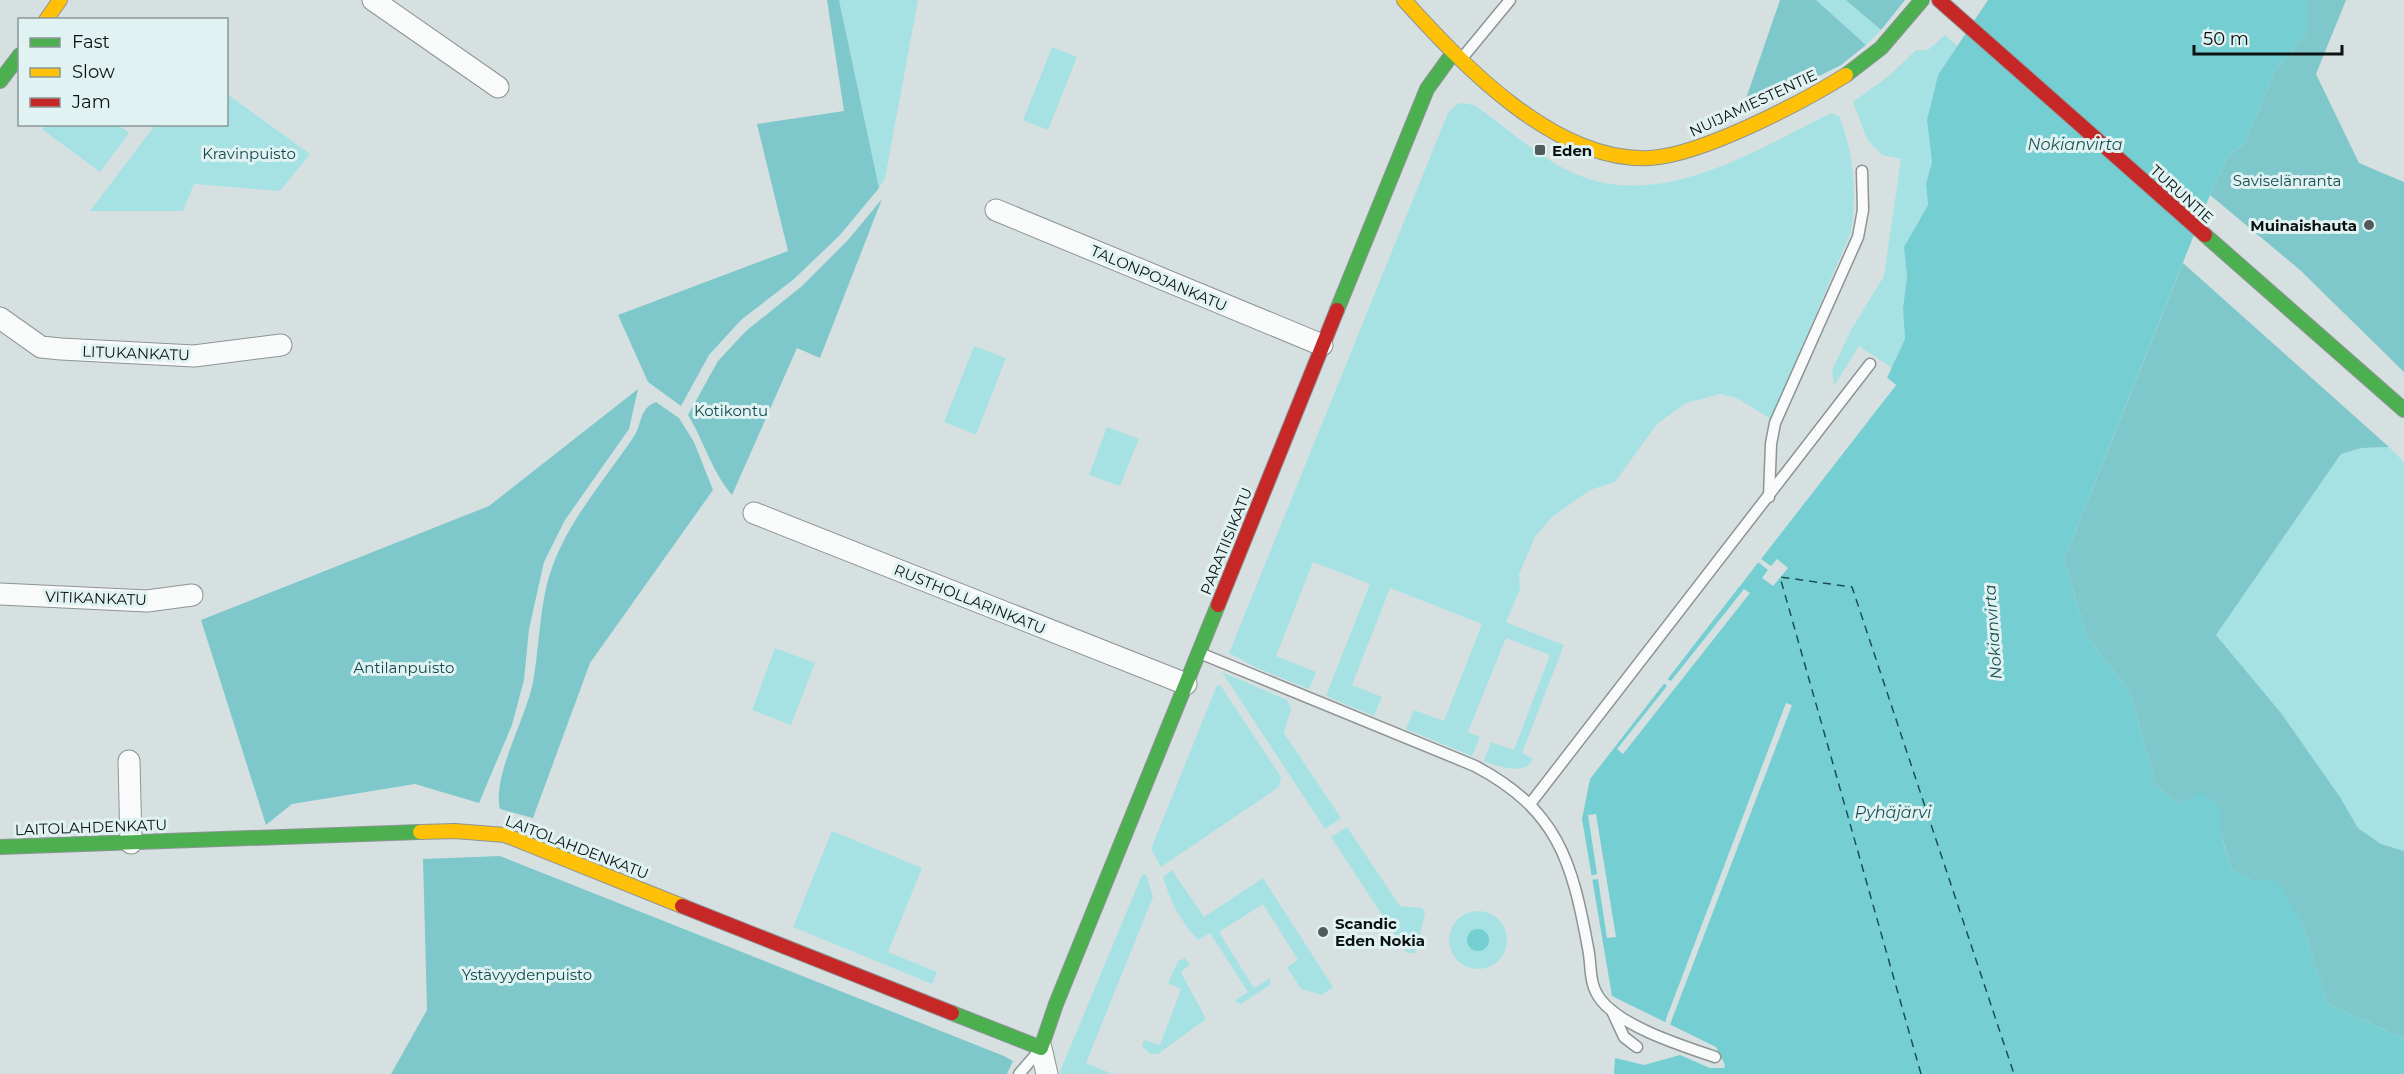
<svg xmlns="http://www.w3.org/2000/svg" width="2404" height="1074" font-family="Montserrat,sans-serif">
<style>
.green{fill:#a6e2e4}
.forest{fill:#7ec8cb}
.water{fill:#75ced1}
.pier{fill:#d7e0e1}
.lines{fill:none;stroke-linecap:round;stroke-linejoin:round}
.ferry{stroke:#1b5052;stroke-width:1.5;stroke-dasharray:8 6;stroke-linecap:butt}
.lane-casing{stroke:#8d9495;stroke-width:13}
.street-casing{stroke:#8d9495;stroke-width:23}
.fast-casing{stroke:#8d9495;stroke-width:16}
.slow-casing{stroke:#8d9495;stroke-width:16}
.jam-casing{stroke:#8d9495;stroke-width:16}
.lane{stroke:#f9fafa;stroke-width:10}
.street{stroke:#f9fafa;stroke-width:21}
.fast{stroke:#4caf50;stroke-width:14}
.slow{stroke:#ffc107;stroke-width:14}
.jam{stroke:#c62828;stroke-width:14}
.poi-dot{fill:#535a5a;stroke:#e0f2f2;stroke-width:2}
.labels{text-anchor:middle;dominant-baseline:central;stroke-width:6;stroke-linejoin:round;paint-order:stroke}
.street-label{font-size:15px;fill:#0c1212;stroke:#e0f2f2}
.poi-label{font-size:15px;font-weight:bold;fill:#0c1212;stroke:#e0f2f2;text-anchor:start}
.park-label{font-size:15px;fill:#144a4c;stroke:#e0f2f2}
.water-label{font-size:16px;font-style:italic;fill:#1b5052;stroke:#e0f2f2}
</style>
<rect width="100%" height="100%" fill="#d7e0e1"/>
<!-- green -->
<g class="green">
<path d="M839,0h79l-33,178 -6,10z"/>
<path d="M1816,0h30l35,30 -15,15z"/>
<path d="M1945,35l12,11 -19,29 -11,45 5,42 -6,22 2,21 -24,42 3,30 -4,31 2,31 -13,29 -33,-22 -25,40 -2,-16 19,-40 33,-54 17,-117 -19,-4 -15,-16 -14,-37 37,-27 26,-25h12z"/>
<path d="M1052,47l25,10 -29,73 -25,-10z"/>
<path d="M227,94l83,60 -30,37 -86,-7 -11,27h-93l65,-86 71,-1z"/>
<path d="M1464,103l12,3c29,21 58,47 89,63 90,47 186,-17 266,-56l8,3c15,37 18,76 12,116l-80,187 -34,-21 -17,-4 -34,9 -29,21 -42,58 -25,8 -38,27 -17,20 -16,37 1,15 -14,33 58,23 -42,108 11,5c-6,19 -36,8 -49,3l7,-19 23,8 36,-95 -44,-17 -38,94 12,5 -8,19 -66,-27 8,-19 30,11 38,-97 -92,-36 -38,97 30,12 -8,19 -48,-20 44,-112 -57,-22 -37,94 40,16 -7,17 -52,-21 -28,-15 219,-540 9,-9z"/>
<path d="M45,125h73l11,8 -29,39 -58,-43z"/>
<path d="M974,346l32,12 -30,77 -32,-13z"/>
<path d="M1107,427l32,12 -19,47 -31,-11z"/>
<path d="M2389,447l15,15v389l-23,-7 -23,-16 -18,-31 -59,-84 -65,-78 125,-181 20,-6z"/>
<path d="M775,648l40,15 -24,62 -39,-15z"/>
<path d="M1222,672l65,28 4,9 -7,24 57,85 -16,11z"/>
<path d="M1217,685l4,1 60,91 -2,10 -118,80 -10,-18z"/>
<path d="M1347,827l53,79 22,2 3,5 -10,40h-8l-76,-116z"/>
<path d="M832,831l90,37 -34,84 49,20 -5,12 -139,-57z"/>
<path d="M1172,870l32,47 59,-39 70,109 -11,8 -21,-6 -14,-22 11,-7 -35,-56 -44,28 35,56 16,-10v7l-29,19 -7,-3 14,-9 -38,-59 -12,7c-18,-19 -27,-37 -35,-63z"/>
<path d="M1146,874l7,23 -67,166 26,11h-53l83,-199z"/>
<circle cx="1478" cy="940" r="29"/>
<path d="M1185,958l5,6 -9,8 25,47 -48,35h-8l-8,-8 2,-6 16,5 21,-56 -13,-6 10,-22z"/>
</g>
<!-- forest -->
<g class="forest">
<path d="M827,0h12l40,188 -39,47 -46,44 -53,41 -32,35 -28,51 -33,-24 -30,-67 170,-64 -31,-127 87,-13z"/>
<path d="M1780,0h36l50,45 -25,20 -101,51z"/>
<path d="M1846,0h59l-24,30z"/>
<path d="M2306,0h40l-30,74 43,89 45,19v190l-104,-102 -90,-75 18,-39 16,-12 31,-73 31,-38z"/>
<path d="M882,199l-62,159 -23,-10 -65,147c-20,-23 -28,-54 -44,-80l30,-54 28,-30 56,-45 46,-46z"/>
<path d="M2183,263l206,184 -28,1 -20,6 -125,181 65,78 59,84 18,31 23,16 23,7v188l-77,-36 -26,-83 -50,-40 -19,-10 -10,-31v-31l-44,-4 -22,-18 -26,-94 -43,-55 -23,-77z"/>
<path d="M638,389l-9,40 -64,91 -21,42 -15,67 -5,51 -12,45 -33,78 -64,-19 -123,20 -26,21 -65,-205 288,-114z"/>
<path d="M656,402l23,16 15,24 19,48 -123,173 -57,155 -33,-9c-8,-34 26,-90 33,-127 7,-38 6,-80 20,-117 17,-46 52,-86 80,-127 10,-14 5,-29 23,-36z"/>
<path d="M500,856l504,200 9,5 -6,13h-616l36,-64 -4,-151z"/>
</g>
<!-- water -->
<g class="water">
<path d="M1988,0h318v33l-31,38 -31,73 -16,12 -18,39 -146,365 23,77 43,55 26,94 22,18 22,-12 22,16v32l10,30 19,10 26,1 24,39 26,83 77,36v35h-790l1,-16 29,7 36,-10 30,13h14l1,-3 -9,-18 -104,-51 -30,-177 8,-40 306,-394 -9,-7 18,-39 -2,-31 4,-31 -3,-30 24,-42 -2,-21 6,-22 -5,-42 11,-45z"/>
<circle cx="1478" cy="940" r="11"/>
</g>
<!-- pier -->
<g class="pier">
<path d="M1885,376l11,9 -135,174 10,7 6,-7 11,9 -15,18 -11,-8 6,-8 -10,-8 -18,24 -3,-2 155,-198 -7,-6z"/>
<path d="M1744,589l6,4 -127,161 -6,-5 50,-63 -6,-6 3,-3 7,4z"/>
<path d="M1786,703l6,2 -123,322 -4,-2 1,-6z"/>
<path d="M1596,814l20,123 -9,1 -9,-59 -9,1v-4l8,-2 -9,-59z"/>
</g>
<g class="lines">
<!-- ferry -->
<path class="ferry" d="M1921,1074l-141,-497 72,10 162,487"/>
<defs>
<g id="lane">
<path d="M1463,57l47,-57"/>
<path d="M1769,497l2,-53 4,-21 83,-186 5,-27 -1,-39"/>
<path d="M1202,654l273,112c83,44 97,95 113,182 4,18 0,36 13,52 21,27 82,46 114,57"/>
<path d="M1530,804l340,-440"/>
<path d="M1612,1011l12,26 13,10"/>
<path d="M1019,1074l20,-23"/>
</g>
<g id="street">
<path d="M373,0l125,87"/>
<path d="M996,210l326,135"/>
<path d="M0,318l41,29 20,2 133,7 87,-11"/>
<path d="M754,513l432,171"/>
<path d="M0,594l147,7 45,-6"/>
<path d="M129,761l2,82"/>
<path d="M1041,1048l6,26"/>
</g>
<g id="fast">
<path d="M1846,75l35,-27 41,-48"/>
<path d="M0,81l20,-26"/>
<path d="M2205,235l199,175"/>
<path d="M1337,310l90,-221 26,-36"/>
<path d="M0,847l420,-15"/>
<path d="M952,1013l89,35 15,-44 162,-399"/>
</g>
<g id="slow">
<path d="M1404,0c59,65 151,163 246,158 52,-3 151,-55 196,-83"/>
<path d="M46,20l14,-20"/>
<path d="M420,832l35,-1 50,4 177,71"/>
</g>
<g id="jam">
<path d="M1939,0l266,235"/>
<path d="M1218,605l119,-295"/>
<path d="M682,906l270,107"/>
</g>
</defs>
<!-- lane casing -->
<use href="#lane" class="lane-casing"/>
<!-- street casing -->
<use href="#street" class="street-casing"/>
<!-- fast casing -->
<use href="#fast" class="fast-casing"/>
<!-- slow casing -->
<use href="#slow" class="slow-casing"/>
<!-- jam casing -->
<use href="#jam" class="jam-casing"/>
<!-- lane -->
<use href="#lane" class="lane"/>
<!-- street -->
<use href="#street" class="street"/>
<!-- fast -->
<use href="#fast" class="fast"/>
<!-- slow -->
<use href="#slow" class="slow"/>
<!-- jam -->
<use href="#jam" class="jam"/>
</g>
<!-- markers -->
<g class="poi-dot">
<rect x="1534" y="144" width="12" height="12" rx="3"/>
<circle cx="2369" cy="225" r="6"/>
<circle cx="1323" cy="932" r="6"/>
</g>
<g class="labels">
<!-- street labels -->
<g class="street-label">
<text transform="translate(1753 103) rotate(-25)">NUIJAMIESTENTIE</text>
<text transform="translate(2182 194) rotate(42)">TURUNTIE</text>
<text transform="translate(1159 278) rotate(23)">TALONPOJANKATU</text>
<text transform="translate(136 353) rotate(2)">LITUKANKATU</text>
<text transform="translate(1226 541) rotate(-68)">PARATIISIKATU</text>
<text transform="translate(96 598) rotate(2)">VITIKANKATU</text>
<text transform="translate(970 599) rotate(22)">RUSTHOLLARINKATU</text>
<text transform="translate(91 827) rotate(-2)">LAITOLAHDENKATU</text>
<text transform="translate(577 847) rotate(21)">LAITOLAHDENKATU</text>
</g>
<!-- poi labels -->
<g class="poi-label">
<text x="1552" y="150">Eden</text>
<text x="2357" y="225" text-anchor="end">Muinaishauta</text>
<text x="1335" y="923">Scandic<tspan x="1335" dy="17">Eden Nokia</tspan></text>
</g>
<!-- park labels -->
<g class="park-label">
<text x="249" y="153">Kravinpuisto</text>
<text x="2287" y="180">Saviselänranta</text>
<text x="731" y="410">Kotikontu</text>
<text x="404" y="667">Antilanpuisto</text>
<text x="527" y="974">Ystävyydenpuisto</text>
</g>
<!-- water labels -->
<g class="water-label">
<text x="2075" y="144">Nokianvirta</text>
<text transform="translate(1993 632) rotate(-94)">Nokianvirta</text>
<text x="1893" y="812">Pyhäjärvi</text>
</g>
</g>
<!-- legend -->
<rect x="18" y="18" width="210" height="108" fill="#e0f2f2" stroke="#8b9898" stroke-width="1.5"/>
<rect x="30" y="38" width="30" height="9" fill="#4caf50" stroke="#8b9898" stroke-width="1.5"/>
<text x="72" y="48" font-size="18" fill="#0c1212">Fast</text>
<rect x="30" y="68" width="30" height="9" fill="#ffc107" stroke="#8b9898" stroke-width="1.5"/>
<text x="72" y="78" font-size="18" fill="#0c1212">Slow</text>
<rect x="30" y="98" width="30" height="9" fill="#c62828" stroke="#8b9898" stroke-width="1.5"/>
<text x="72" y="108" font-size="18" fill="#0c1212">Jam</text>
<!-- scale -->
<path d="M2194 45v9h148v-9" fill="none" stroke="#0c1212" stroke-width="3"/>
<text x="2203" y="45" font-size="18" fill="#0c1212" stroke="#e0f2f2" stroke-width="4.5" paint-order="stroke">50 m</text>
</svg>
